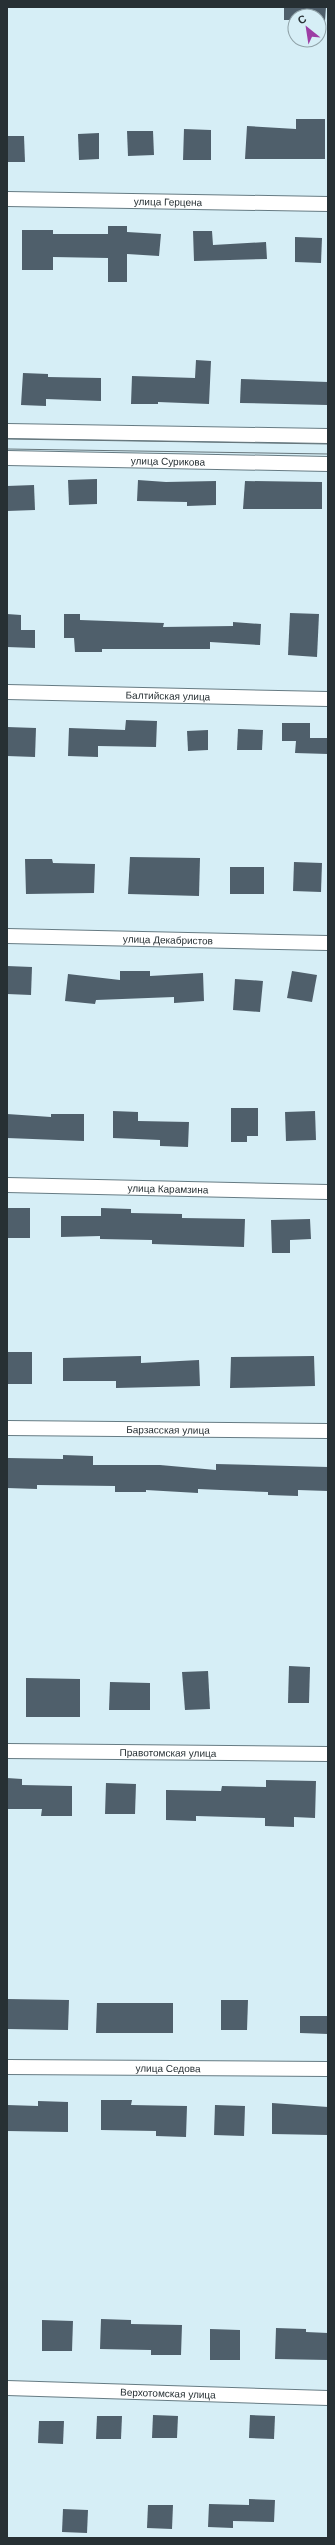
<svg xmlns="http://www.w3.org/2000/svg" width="335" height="2545" font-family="Helvetica,sans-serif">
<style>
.building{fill:#4f5f6b}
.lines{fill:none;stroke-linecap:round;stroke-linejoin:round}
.street-casing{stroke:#667b83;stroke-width:16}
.street{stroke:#fff;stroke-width:14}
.tram{stroke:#657479;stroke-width:1}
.labels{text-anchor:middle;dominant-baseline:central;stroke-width:4;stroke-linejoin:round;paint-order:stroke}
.street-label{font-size:10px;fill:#273034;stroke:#d6eef6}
</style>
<rect width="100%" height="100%" fill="#d6eef6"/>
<!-- building -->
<g class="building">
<path d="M284,7h42l-1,14h-6v-5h-24v4h-11z"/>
<path d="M296,119h29v40h-80l2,-33 49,3z"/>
<path d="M184,129l27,1v30h-28z"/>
<path d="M127,131h26l1,24 -26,1z"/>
<path d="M99,133v26l-20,1 -1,-26z"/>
<path d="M7,136h17l1,26h-18z"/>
<path d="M108,226h19v6l34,2 -2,22 -32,-2v28h-19v-24l-55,-1v13h-31v-40h31v4h55z"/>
<path d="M193,231h19l1,14 53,-3 1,17 -73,2z"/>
<path d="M295,237l27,1 -1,25 -26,-1z"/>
<path d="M196,360l15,1 -2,43 -51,-2v2h-27l1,-28 63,2z"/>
<path d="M23,373l25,1v3l53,1v23l-55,-2v7l-25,-1z"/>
<path d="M241,379l87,3 -1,23 -87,-2z"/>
<path d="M97,479v25l-28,1 -1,-25z"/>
<path d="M138,480l28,2 50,-1v24l-29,1v-4l-50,-1z"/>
<path d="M245,481l77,1v27h-79z"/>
<path d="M34,485l1,25 -28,1v-25z"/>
<path d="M290,613l29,1 -2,43 -29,-2z"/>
<path d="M7,614l14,1v15h14v18l-28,-1z"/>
<path d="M64,614h16v6l84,3 -1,4 70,-1v-4l28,2 -1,21 -50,-3v7h-108v3h-27l-1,-14h-10z"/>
<path d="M126,720l31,1 -1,26 -58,-1v11l-30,-1 1,-28 56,2z"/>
<path d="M282,723h28v15h18v16l-33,-1 1,-12h-14z"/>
<path d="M7,727l29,1 -1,29 -28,-1z"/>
<path d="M238,729l25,1 -1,20h-25z"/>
<path d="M208,730v20l-20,1 -1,-20z"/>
<path d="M130,857l70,1 -1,38 -71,-2z"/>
<path d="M25,859h27l1,4 42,1 -1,29 -68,1z"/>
<path d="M294,862l28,1 -1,29 -28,-1z"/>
<rect x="230" y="867" width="34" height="27"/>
<path d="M7,966l25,1 -1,28 -24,-1z"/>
<path d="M120,971h30v5l53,-3 1,28 -30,2v-6l-78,3 -1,4 -30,-3 3,-27 52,6z"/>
<path d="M292,971l25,4 -5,27 -25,-4z"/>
<path d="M235,979l28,2 -3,31 -27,-2z"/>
<path d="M231,1108h27v28h-11v6h-16z"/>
<path d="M113,1111l25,1v9l51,1 -1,25 -28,-1v-6l-47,-2z"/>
<path d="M315,1111l1,29 -30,1 -1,-29z"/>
<path d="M7,1114l44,3v-3h33v27l-77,-3z"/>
<rect x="7" y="1208" width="23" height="30"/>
<path d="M101,1208l30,1v4l51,1v4l63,1 -1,28 -92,-3v-4l-52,-1v-3l-39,1v-21h40z"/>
<path d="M310,1219l1,20 -21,1v13h-18l-1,-33z"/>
<rect x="7" y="1352" width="25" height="32"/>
<path d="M141,1356v7l58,-3 1,26 -84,2v-7h-53v-23z"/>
<path d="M314,1356l1,30 -85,2 1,-31z"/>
<path d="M63,1455l30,1v9h67l56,5v-6l112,3v24l-30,-1v6l-30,-1v-3l-70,-3v4l-52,-3v2h-31v-6l-78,-1v4l-30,-1 1,-30 55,1z"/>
<path d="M289,1666l21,1 -1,36h-21z"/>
<path d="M208,1671l2,38 -25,1 -3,-38z"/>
<path d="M26,1678l54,1v38h-54z"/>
<path d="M110,1682l40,1v27h-41z"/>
<path d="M7,1778l15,1v6l50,1v30h-31l1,-7h-35z"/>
<path d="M266,1780l50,1 -1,37 -21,-1v10l-29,-1v-8l-69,-2v5l-30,-1v-30l55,1 1,-5 44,1z"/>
<path d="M106,1783l30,1 -1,30h-30z"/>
<path d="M7,1999l62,1 -1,30 -61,-1z"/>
<path d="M221,2000h27l-1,30h-26z"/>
<path d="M97,2003h76v30h-77z"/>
<path d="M300,2016h28v18l-28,-1z"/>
<path d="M101,2100h31l-1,5 56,1 -1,31 -30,-1v-5l-55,-1z"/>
<path d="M38,2101l30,1v30l-61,-1v-26l31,1z"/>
<path d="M272,2103l56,4v28l-56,-1z"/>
<path d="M215,2105l30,1 -1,30 -30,-1z"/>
<path d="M101,2319l30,1v4l51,1 -1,30h-30v-5l-51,-1z"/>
<path d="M42,2320l31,1 -1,30h-30z"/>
<path d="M276,2328l30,1v3l22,1v27l-53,-1z"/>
<path d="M210,2329l30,1v30h-30z"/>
<path d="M153,2415l25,1 -1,22h-25z"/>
<path d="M250,2415l25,1 -1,23 -25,-1z"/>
<path d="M97,2416h25l-1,23h-25z"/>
<path d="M39,2421h25l-1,23 -25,-1z"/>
<path d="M249,2499l26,1 -1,22 -41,-1v7l-25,-1 1,-23 40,1z"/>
<path d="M148,2505h25l-1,24 -25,-1z"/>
<path d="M63,2509l25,1 -1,23 -25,-1z"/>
</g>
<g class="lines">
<defs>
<g id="street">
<path id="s1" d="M7,199l321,5"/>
<path d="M7,431l321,5"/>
<path id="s2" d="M7,458l321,6"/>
<path id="s3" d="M7,692l321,7"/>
<path id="s4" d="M7,936l321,7"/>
<path id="s5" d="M7,1185l321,7"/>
<path id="s6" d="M7,1428l321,3"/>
<path id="s7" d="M7,1751l321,3"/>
<path id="s8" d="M7,2067l321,2"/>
<path id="s9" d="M7,2388l321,10"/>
</g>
</defs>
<!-- street casing -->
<use href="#street" class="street-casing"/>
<!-- street -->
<use href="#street" class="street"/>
<!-- tram -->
<g class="tram">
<path d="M7,439l321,5"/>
<path d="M7,449l321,5"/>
</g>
</g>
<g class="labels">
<!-- street labels -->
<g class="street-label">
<text stroke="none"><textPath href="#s1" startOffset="161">улица Герцена</textPath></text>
<text stroke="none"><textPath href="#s2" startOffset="161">улица Сурикова</textPath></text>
<text stroke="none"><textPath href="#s3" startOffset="161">Балтийская улица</textPath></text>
<text stroke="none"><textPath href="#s4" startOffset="161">улица Декабристов</textPath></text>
<text stroke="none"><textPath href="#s5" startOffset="161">улица Карамзина</textPath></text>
<text stroke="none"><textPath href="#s6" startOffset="161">Барзасская улица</textPath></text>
<text stroke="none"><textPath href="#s7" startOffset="161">Правотомская улица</textPath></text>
<text stroke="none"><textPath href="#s8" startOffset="161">улица Седова</textPath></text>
<text stroke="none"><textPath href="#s9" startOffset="161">Верхотомская улица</textPath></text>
</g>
</g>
<!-- border -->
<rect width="335" height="2545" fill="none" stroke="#273034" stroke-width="16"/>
<!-- north arrow -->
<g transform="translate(307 28) rotate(330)"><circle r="19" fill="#d6eef6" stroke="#90a2a8"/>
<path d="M0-3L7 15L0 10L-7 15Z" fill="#9d3da5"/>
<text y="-6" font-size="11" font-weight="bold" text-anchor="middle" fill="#273034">С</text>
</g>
</svg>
